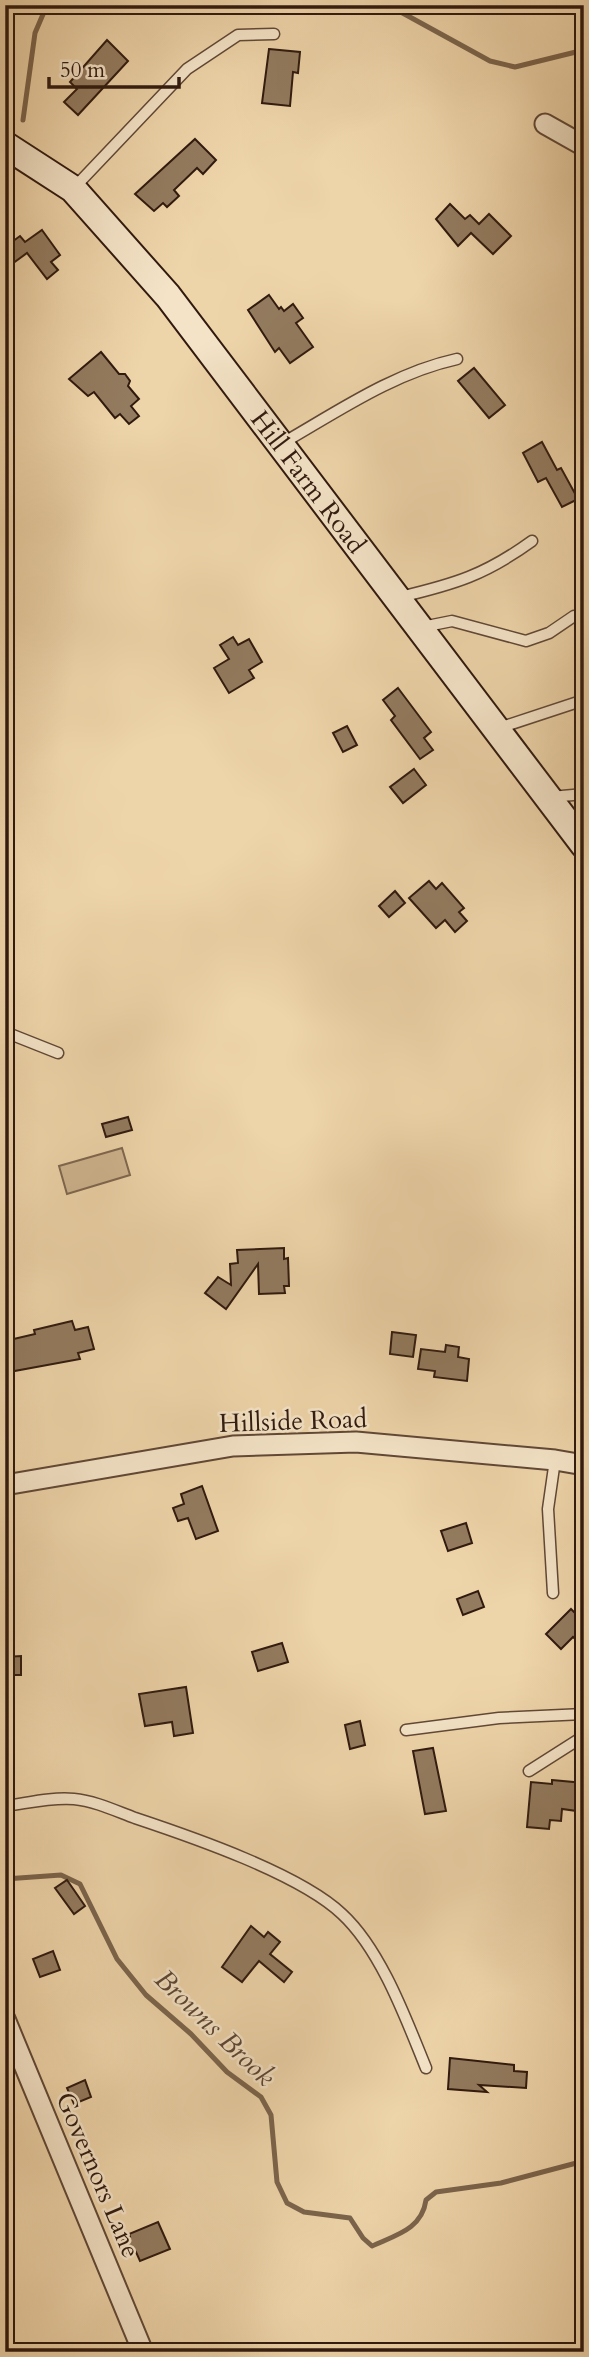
<svg xmlns="http://www.w3.org/2000/svg" width="589" height="2357" font-family="Cardo,serif">
<style>
.green{fill:#ceb48f;stroke:#7f674f;stroke-width:2}
.lines{fill:none;stroke-linecap:round;stroke-linejoin:round}
.stream{stroke:#7b644c;stroke-width:5}
.building{fill:#937b5f;stroke:#301a0f;stroke-width:2}
.service-casing{stroke:#604836;stroke-width:13}
.minor-casing{stroke:#604836;stroke-width:23}
.secondary-casing{stroke:#301a0f;stroke-width:30}
.service{stroke:#f4e3c7;stroke-width:10}
.minor{stroke:#f4e3c7;stroke-width:19}
.secondary{stroke:#f4e3c7;stroke-width:26}
.labels{text-anchor:middle;dominant-baseline:central;stroke-width:5;stroke-linejoin:round;paint-order:stroke}
.street-label{font-size:26px;fill:#301a0f;stroke:#f4e3c7}
.water-label{font-size:28px;font-style:italic;fill:#5c4533;stroke:#f4e3c7}
</style>
<rect width="100%" height="100%" fill="#eed4a9"/>
<filter id="stains"><feTurbulence type="fractalNoise" baseFrequency=".00286" numOctaves="4"/><feColorMatrix values="0 0 0 0 .2 0 0 0 0 .09 0 0 0 0 .02 0 0 0 .5 -.17"/></filter>
<radialGradient id="worn" r=".72"><stop offset=".6" stop-color="#630" stop-opacity="0"/><stop offset="1" stop-color="#630" stop-opacity=".3"/></radialGradient>
<!-- green -->
<path class="green" d="M122,1148l8,27 -63,19 -8,-28z"/>
<g class="lines">
<!-- stream -->
<g class="stream">
<path d="M388,5l102,56 25,6 69,-17"/>
<path d="M23,120l12,-87 12,-28"/>
<path d="M5,1879l56,-4 19,9 37,75 29,36 45,39 36,38 34,25 10,18 6,67 10,21 17,9 46,6 13,20 9,8c24,-11 50,-17 54,-46l10,-8 65,-9 83,-22"/>
</g>
</g>
<!-- building -->
<g class="building">
<path d="M107,40l21,21 -50,54 -14,-13 13,-13 -7,-7z"/>
<path d="M269,49l31,3 -2,21 -5,-1 -3,34 -28,-3z"/>
<path d="M195,139l21,21 -13,14 -6,-6 -23,22 5,6 -12,11 -4,-4 -9,8 -19,-17z"/>
<path d="M450,204l15,15 5,-4 9,9 10,-10 22,22 -18,18 -22,-21 -13,13 -22,-27z"/>
<path d="M42,230l18,25 -9,7 7,8 -11,9 -20,-26 -22,16v-22l15,-11 5,6z"/>
<path d="M269,295l10,14 2,-2 3,4 9,-7 10,14 -7,5 17,24 -23,16 -11,-15 -4,4 -27,-42z"/>
<path d="M101,352l18,22h6l5,7 -2,5 11,13 -8,7 8,10 -10,8 -9,-10 -5,4 -21,-26 -6,4 -19,-17z"/>
<path d="M474,368l31,37 -16,13 -31,-37z"/>
<path d="M542,442l15,28 4,-2 17,31 -16,8 -16,-29 -8,4 -15,-29z"/>
<path d="M233,637l5,8 11,-6 13,23 -13,8 5,8 -25,15 -15,-25 15,-9 -9,-14z"/>
<path d="M398,688l33,44 -7,6 9,12 -13,9 -29,-39 4,-4 -12,-16z"/>
<path d="M347,726l10,19 -14,7 -10,-19z"/>
<path d="M414,769l12,16 -23,18 -13,-16z"/>
<path d="M429,881l7,8 6,-6 22,25 -5,4 8,9 -12,11 -10,-12 -9,8 -27,-30z"/>
<path d="M395,891l10,12 -16,14 -10,-11z"/>
<path d="M128,1117l4,13 -26,7 -4,-13z"/>
<path d="M284,1248v11l4,-1 1,28h-5l1,7 -26,1 -1,-30 -32,45 -21,-16 13,-16 13,8 -1,-21 8,-1 -1,-13z"/>
<path d="M72,1321l3,9 13,-3 6,22 -16,4 2,6 -71,13 -4,-31 30,-7 -1,-4z"/>
<path d="M392,1332l24,3 -3,22 -23,-3z"/>
<path d="M446,1345l13,2 -1,10 11,2 -2,22 -33,-4 1,-6 -17,-2 3,-20 24,3z"/>
<path d="M202,1486l16,45 -22,8 -8,-21 -10,3 -5,-13 11,-4 -3,-10z"/>
<path d="M466,1523l6,20 -24,8 -7,-20z"/>
<path d="M478,1591l6,16 -21,8 -6,-16z"/>
<path d="M571,1609l13,13v25l-11,-10 -12,12 -15,-15z"/>
<path d="M282,1643l6,19 -30,9 -6,-19z"/>
<path d="M21,1656v19h-16v-18z"/>
<path d="M186,1687l7,46 -19,3 -2,-14 -27,4 -6,-32z"/>
<path d="M360,1721l5,24 -15,4 -5,-24z"/>
<path d="M433,1748l13,63 -21,3 -12,-63z"/>
<path d="M552,1780l32,3v29l-22,-3 -1,12 -11,-1 -1,9 -22,-2 4,-45 21,2z"/>
<path d="M67,1880l18,26 -11,8 -19,-26z"/>
<path d="M251,1926l13,11 4,-5 12,10 -10,12 22,18 -8,10 -25,-21 -17,21 -20,-15z"/>
<path d="M53,1951l7,19 -20,7 -7,-18z"/>
<path d="M450,2058l64,7v6l13,1 -1,16 -47,-3 8,7 -39,-3z"/>
<path d="M85,2080l6,17 -17,7 -7,-16z"/>
<path d="M158,2222l12,27 -30,12 -4,-9 -8,3 -6,-15 8,-3 -1,-3z"/>
</g>
<g class="lines">
<defs>
<g id="service">
<path d="M73,189l114,-120 51,-34 36,-1"/>
<path d="M281,444c56,-32 112,-71 176,-85"/>
<path d="M400,597c55,-13 85,-22 132,-56"/>
<path d="M422,627l30,-6 74,20 23,-8 25,-17"/>
<path d="M499,728l85,-28"/>
<path d="M551,797l33,-3"/>
<path d="M5,1032l53,21"/>
<path d="M553,1593l-5,-84 7,-49"/>
<path d="M406,1730l93,-12 85,-4"/>
<path d="M529,1771l55,-35"/>
<path d="M5,1806c23,-3 46,-9 69,-7 21,2 42,12 61,19 57,19 165,56 207,96 39,36 64,105 84,154"/>
</g>
<g id="minor">
<path d="M545,124l39,22"/>
<path d="M5,1485l228,-39 123,-4 199,18 29,5"/>
<path d="M5,2019l138,333"/>
</g>
<g id="secondary">
<path id="s1" d="M5,145l68,44 95,107 416,549"/>
</g>
</defs>
<!-- service casing -->
<use href="#service" class="service-casing"/>
<!-- minor casing -->
<use href="#minor" class="minor-casing"/>
<!-- secondary casing -->
<use href="#secondary" class="secondary-casing"/>
<!-- service -->
<use href="#service" class="service"/>
<!-- minor -->
<use href="#minor" class="minor"/>
<!-- secondary -->
<use href="#secondary" class="secondary"/>
</g>
<g class="labels">
<!-- street labels -->
<g class="street-label">
<text stroke="none"><textPath href="#s1" startOffset="457">Hill Farm Road</textPath></text>
<text transform="translate(293 1421) rotate(-2)">Hillside Road</text>
<text transform="translate(98 2175) rotate(67)">Governors Lane</text>
</g>
<!-- water labels -->
<g class="water-label">
<text transform="translate(215 2028) rotate(44)">Browns Brook</text>
</g>
</g>
<!-- margin -->
<rect width="589" height="2357" fill="none" stroke="#eed4a9" stroke-width="28"/>
<rect x="7" y="7" width="575" height="2343" fill="none" stroke="#301a0f" stroke-width="3.5"/>
<rect x="14" y="14" width="561" height="2329" fill="none" stroke="#301a0f" stroke-width="2"/>
<!-- scale -->
<path d="M49 77v10h130v-10" fill="none" stroke="#301a0f" stroke-width="3.5"/>
<text x="60" y="77" font-size="21" fill="#301a0f" stroke="#f4e3c7" stroke-width="5" paint-order="stroke">50 m</text>
<rect width="100%" height="100%" filter="url(#stains)"/>
<rect width="100%" height="100%" fill="url(#worn)"/>
</svg>
